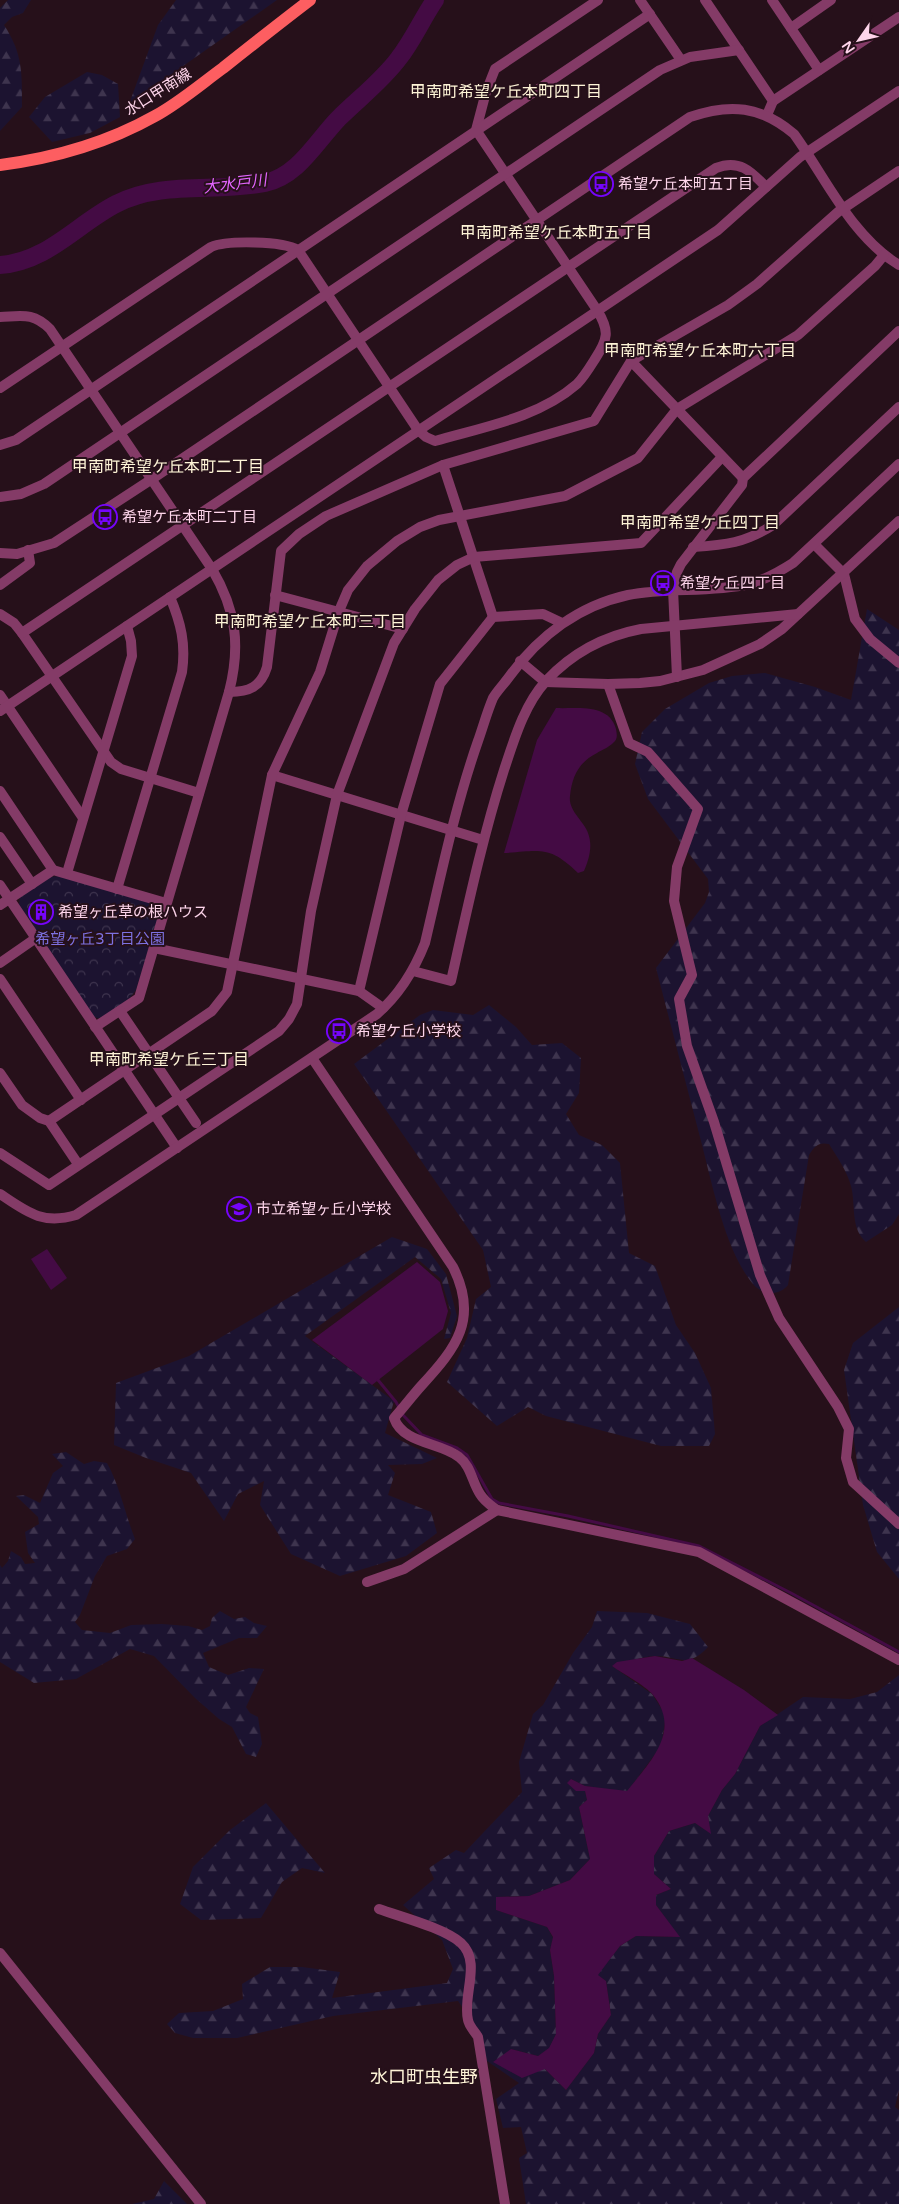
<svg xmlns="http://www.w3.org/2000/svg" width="899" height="2204" font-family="'Varela Round','Noto Sans JP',sans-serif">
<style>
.forest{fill:url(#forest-firs)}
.park{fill:url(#park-crowns)}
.water{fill:#440b44}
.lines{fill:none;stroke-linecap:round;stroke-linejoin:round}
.stream{stroke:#440b44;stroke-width:3}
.river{stroke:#440b44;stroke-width:18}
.minor{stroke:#843b67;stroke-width:10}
.major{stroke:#fd5e61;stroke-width:12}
.labels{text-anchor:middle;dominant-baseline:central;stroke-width:4;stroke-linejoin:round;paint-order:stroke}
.street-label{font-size:15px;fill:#fed5eb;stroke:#26101a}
.poi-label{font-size:15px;fill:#fed5eb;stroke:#26101a;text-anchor:start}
.park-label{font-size:15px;fill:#7d71e1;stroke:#26101a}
.neighbourhood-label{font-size:16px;fill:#fef4d7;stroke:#26101a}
.water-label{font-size:16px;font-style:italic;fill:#e265fd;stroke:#26101a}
.quarter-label{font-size:18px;fill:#fef4d7;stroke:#26101a}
</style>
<defs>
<pattern id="forest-firs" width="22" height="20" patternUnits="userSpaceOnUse" patternTransform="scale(1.25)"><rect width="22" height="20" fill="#1c1330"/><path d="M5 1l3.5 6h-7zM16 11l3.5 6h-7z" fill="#3e344e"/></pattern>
<pattern id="park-crowns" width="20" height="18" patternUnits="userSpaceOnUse" patternTransform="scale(1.25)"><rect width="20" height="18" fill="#1c1330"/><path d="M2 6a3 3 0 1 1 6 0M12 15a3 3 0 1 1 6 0" fill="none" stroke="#3e344e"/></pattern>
</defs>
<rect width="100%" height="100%" fill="#26101a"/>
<!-- forest -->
<g class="forest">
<path d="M8,0h23l-8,13 -11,4 -8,8c19,29 18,48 18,82l-22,24v-123z"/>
<path d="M176,0h101l-148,104 29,-79z"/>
<path d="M87,72l15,3 16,9 2,33 -30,16 -38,9 -23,-25 16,-20z"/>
<path d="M867,609l32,21v584l-7,11 -26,17c-16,-14 -10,-37 -15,-56 -4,-15 -14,-29 -22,-42 -11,-2 -14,2 -20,11l-21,130c-9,11 -25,11 -35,-1 -28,-33 -41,-101 -52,-143 -15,-57 -30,-115 -45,-173l49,-65 4,-11 -1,-13 -60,-80 -13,-35 7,-32 23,-23 44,-26 23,-7 33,-3 50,14 36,13z"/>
<path d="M489,1005l27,22 16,18 30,-2 19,15 -2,35 -13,21 13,21 23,10 18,18 9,90 26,13 21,59 19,28 16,35 4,46 -6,12h-48l-115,-30 -18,-9 -31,19 -50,-44 20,-44 9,-39 15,-12 -8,-37 -129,-186 66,-49 13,-5 40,5z"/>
<path d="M392,1237l35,12 19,25 11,42 -7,22 -6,1 7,-26 -10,-34 -26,-22 -110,79 89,65 -9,32 52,25 -15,6 -34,1 7,8 -7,22 43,17 6,21 -31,23 -66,20 -49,-22 -31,-49 4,-24 -26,13 -14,27 -33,-48 -45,-15 -32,-13 2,-62 73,-27z"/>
<path d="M899,1307v272l-22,-27 -14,-47 -19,-135 9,-27z"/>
<path d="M66,1452l18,12 10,-3 13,2c13,23 18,51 28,76l-8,10 -20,7 -12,20 -15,39 -5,7 7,8 28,3 21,-8 31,-1 26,2 14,4 8,-4 2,-8 8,-7 14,8 11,-2 9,6 13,3 -10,12h-18l-36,15 6,14 19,8 21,-7 15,1 -18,38 4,6 8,4 4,27 -6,13 -10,-3 -14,-27 -13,-8 -24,-21 -41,-42 -24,-7 -54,30 -42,4 -34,-21v-97l2,3 6,-7 3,-10 10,6 4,7 10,-1 -7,-10 -3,-21 14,-8 -1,-7 -22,-21 8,-1 16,8 13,-30 10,-7 -11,-12z"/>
<path d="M597,1611l50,2 43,11 18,23c-21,23 -31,8 -54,9 -13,1 -28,7 -42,10l40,28 14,22 -5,30 -34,46 -42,-6 -14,-7 5,12h9l2,9 -8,7 11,52 -20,21 -41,16 -33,1v13l51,17 6,11 -3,12 4,26 2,58 -7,15 -11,7 -27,-7 34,20 21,21 28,-37 4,-19 13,-19 -5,-34 -9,-6 23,-29 16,-10 43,1 -23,-32v-10l15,-6 -17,-15v-18l15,-25 26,-8 15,10 -2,-17 14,-26 13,-16 25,-48 43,-29 47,2 27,-7 22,-17v415l-4,17 4,3v94h-373l-7,-46 8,-5 -6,-26 -18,1 -7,-29 23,-16 -32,-22 -8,-30 -21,-30 -125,15 -96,22h-44l-18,-5 -8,-9 12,-11 34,-2 30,-12 -1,-15 28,-17h32l38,5 -8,26 115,-15 6,-14 -11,-29 -39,-35 31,-26 -5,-11 27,-18 8,3 58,-61 -3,-30 14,-48 10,-9 30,-52 19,-26z"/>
<path d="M266,1803l59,70 -23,-5 -20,14 -21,36 -60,2 -21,-16 13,-37 37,-37z"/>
<path d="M164,2181l23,23h-55l22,-5z"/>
</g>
<!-- park -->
<path class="park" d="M60,876l96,28 4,8 -24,78 -7,9 -28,20 -7,-2 -75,-112 1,-8 29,-20z"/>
<!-- water -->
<g class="water">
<path d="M556,708c21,1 53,-5 60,21 1,6 2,10 -3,14 -4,4 -11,7 -16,10 -18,9 -25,23 -27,43 -2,15 14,25 18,37 5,13 1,26 -4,38l-6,2c-29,-28 -37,-22 -74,-20l33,-113z"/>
<path d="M47,1249l20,29 -16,12 -20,-31z"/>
<path d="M417,1262l23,20 8,29 -5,18 -71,56 -60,-45z"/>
<path d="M655,1656l27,5 10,-3 52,32 34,25 -18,11 -25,48 -13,16 -14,26 3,18 -16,-11 -26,8 -15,25v18l17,15 -15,6v10l24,32 -44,-1 -16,10 -22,29 8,6 5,34 -13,19 -4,19 -28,37 -21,-21 -23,9 -29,-16 18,-13 27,7 11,-8 7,-14 -2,-58 -4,-26 3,-13 -6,-10 -51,-17v-13l33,-1 41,-16 20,-21 -11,-52 8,-7 -2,-9h-9l-9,-8 4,-4 14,7 42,5c23,-29 55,-60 26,-96 -8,-10 -30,-21 -41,-29l5,-4z"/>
</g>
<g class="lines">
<!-- stream -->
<path class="stream" d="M378,1380l18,22 7,13 19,20 35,13 10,7 25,44 7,4 69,13 131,30 92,47 108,59"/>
<!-- river -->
<path class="river" d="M0,265c47,-3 77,-41 116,-61 46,-24 100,-11 149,-21 33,-7 51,-41 73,-64 20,-20 44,-38 61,-61 14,-18 23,-39 36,-58"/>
<!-- minor -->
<g class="minor">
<path d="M640,0l41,60"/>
<path d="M705,0l68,101 -6,14"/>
<path d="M772,0l47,70"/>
<path d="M791,28l40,-28"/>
<path d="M773,101l126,-84"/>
<path d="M0,317c22,-1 33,-5 50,12l162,240c24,41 29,76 17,123l-90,306 -44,29"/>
<path d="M631,361l112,117"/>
<path d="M0,388l211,-141c16,-7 72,-6 87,3l120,180 8,7 9,4c48,-14 103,-23 142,-57 7,-7 13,-17 18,-25 13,-20 15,-28 2,-49l-121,-180 10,-38 9,-23 103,-69"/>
<path d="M0,445l16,-5 634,-426"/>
<path d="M443,465l50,152"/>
<path d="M0,497l21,-3 23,-10 616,-414 30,-13 49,-7"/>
<path d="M814,544l30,30 11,45 15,20 29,24"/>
<path d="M693,547c33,-2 52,-4 80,-22l126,-118"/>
<path d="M0,553l17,1 37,-11 98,-64 538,-362c40,-14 71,-11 104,17 32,44 57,102 105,131"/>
<path d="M0,585l30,-22 -2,-13"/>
<path d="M275,595l128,34"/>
<path d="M0,614l14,9 8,10 89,129 10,7 78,24"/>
<path d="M22,633l694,-465c23,-9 35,3 50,19"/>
<path d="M520,661l25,21 63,2 32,-1 20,-2 43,-11 57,-26 22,-15 117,-108"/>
<path d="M677,677l-4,-88 4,-17 4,-8 61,-79 1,-7 156,-147"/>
<path d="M608,684l21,59 19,9 50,57 -21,58 -3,34 18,74 -13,24 8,47 27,76 46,153 19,43 59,89 11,22 -3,29 7,24 46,42"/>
<path d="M229,692c20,0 32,-5 38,-25l14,-116 18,-17 27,-18 117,-51 151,-44 37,-60 97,-56 29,-21 81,-72 61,-41"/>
<path d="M0,695l83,123"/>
<path d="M0,711l718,-481 82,-73 99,-66"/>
<path d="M272,775l211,65"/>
<path d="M0,791l53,79"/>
<path d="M0,837l32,47"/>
<path d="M67,873l65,-217 -1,-15 -4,-15"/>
<path d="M0,885l177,263"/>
<path d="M117,889l65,-217c4,-28 -1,-49 -12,-75"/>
<path d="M0,905l53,-35 113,33"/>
<path d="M154,948l205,43 24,17"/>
<path d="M0,963l36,-25"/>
<path d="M413,971l38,10c16,-71 31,-142 53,-211 10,-30 20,-65 42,-89 26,-28 58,-45 95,-52l157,-15"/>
<path d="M0,979l81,121"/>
<path d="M359,991l42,-176 39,-131 53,-67 50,-3 19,9"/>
<path d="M120,1011l76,112"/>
<path d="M312,1058l141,209c26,52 3,81 -31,118 -10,11 -18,22 -28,33 9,26 46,24 65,39 12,9 13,25 21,37 4,7 10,11 17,16l202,42 200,108"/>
<path d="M0,1073l22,32 18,13 9,3 29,43"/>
<path d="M49,1121l163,-110 15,-19 45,-217 48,-103 19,-61 9,-21 19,-24 30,-25 23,-14 19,-7 126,-24 73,-38 39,-49 121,-74 77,-69 9,-11"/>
<path d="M0,1153l49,32 230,-154 10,-12 8,-15 14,-93 26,-116 57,-152 21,-34 23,-29 19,-15 17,-8 167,-14 81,-86"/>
<path d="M0,1194c27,18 42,31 76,21l301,-201c23,-20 37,-43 48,-71 16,-68 30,-136 53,-202 5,-14 9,-29 15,-43 4,-7 11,-14 16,-21 29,-40 69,-71 119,-82 40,-8 81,-2 121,-11 16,-4 30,-12 44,-21l106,-99"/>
<path d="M367,1582l37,-13 93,-59"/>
<path d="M379,1909c22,8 65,19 82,34 21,19 1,53 7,77 1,6 7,12 10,17l27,167"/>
<path d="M0,1953l201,251"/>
</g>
<!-- major -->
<path class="major" d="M0,165c54,-7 107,-22 155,-49 24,-13 46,-32 68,-48 29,-23 58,-46 87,-68"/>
</g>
<!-- icons -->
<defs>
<symbol id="bus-ring" viewBox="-11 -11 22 22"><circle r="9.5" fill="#26101a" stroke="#7604fb" stroke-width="1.5"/><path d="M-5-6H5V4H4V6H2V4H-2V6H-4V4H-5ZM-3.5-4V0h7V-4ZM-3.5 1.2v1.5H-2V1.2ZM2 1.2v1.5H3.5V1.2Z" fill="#7604fb"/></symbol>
<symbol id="building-ring" viewBox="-11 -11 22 22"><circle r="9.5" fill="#26101a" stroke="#7604fb" stroke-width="1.5"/><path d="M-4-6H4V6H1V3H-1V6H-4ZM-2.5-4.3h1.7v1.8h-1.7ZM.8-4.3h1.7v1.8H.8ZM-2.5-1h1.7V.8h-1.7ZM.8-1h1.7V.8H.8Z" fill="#7604fb"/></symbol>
<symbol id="school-ring" viewBox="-11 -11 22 22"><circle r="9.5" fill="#26101a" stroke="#7604fb" stroke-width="1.5"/><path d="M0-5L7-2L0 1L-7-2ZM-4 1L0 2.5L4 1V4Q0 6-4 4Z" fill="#7604fb"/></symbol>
</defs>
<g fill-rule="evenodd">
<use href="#bus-ring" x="587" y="170" width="28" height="28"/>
<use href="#bus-ring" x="91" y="503" width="28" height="28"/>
<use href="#bus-ring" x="649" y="569" width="28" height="28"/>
<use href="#building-ring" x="27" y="898" width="28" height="28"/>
<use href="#bus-ring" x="325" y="1017" width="28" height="28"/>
<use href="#school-ring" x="225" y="1195" width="28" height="28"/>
</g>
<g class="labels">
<!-- street labels -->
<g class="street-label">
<text transform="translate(158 92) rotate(-32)">水口甲南線</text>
</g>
<!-- poi labels -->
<g class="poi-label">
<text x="618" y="184">希望ケ丘本町五丁目</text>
<text x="122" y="517">希望ケ丘本町二丁目</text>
<text x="680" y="583">希望ケ丘四丁目</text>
<text x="58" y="912">希望ヶ丘草の根ハウス</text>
<text x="356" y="1031">希望ケ丘小学校</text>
<text x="256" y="1209">市立希望ヶ丘小学校</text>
</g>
<!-- park labels -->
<g class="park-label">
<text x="100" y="939">希望ヶ丘3丁目公園</text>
</g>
<!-- neighbourhood labels -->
<g class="neighbourhood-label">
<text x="506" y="92">甲南町希望ケ丘本町四丁目</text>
<text x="556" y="233">甲南町希望ケ丘本町五丁目</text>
<text x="700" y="351">甲南町希望ケ丘本町六丁目</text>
<text x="168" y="467">甲南町希望ケ丘本町二丁目</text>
<text x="700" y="523">甲南町希望ケ丘四丁目</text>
<text x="310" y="622">甲南町希望ケ丘本町三丁目</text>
<text x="169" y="1060">甲南町希望ケ丘三丁目</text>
</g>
<!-- water labels -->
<g class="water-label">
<text transform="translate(235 184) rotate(-7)">大水戸川</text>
</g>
<!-- quarter labels -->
<g class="quarter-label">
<text x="424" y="2077">水口町虫生野</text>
</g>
</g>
<!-- north arrow -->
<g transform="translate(859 40) rotate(236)" stroke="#26101a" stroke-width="4" paint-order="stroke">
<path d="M0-4L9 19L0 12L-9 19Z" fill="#fed5eb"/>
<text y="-8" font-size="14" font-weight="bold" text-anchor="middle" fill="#fed5eb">N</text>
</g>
</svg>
